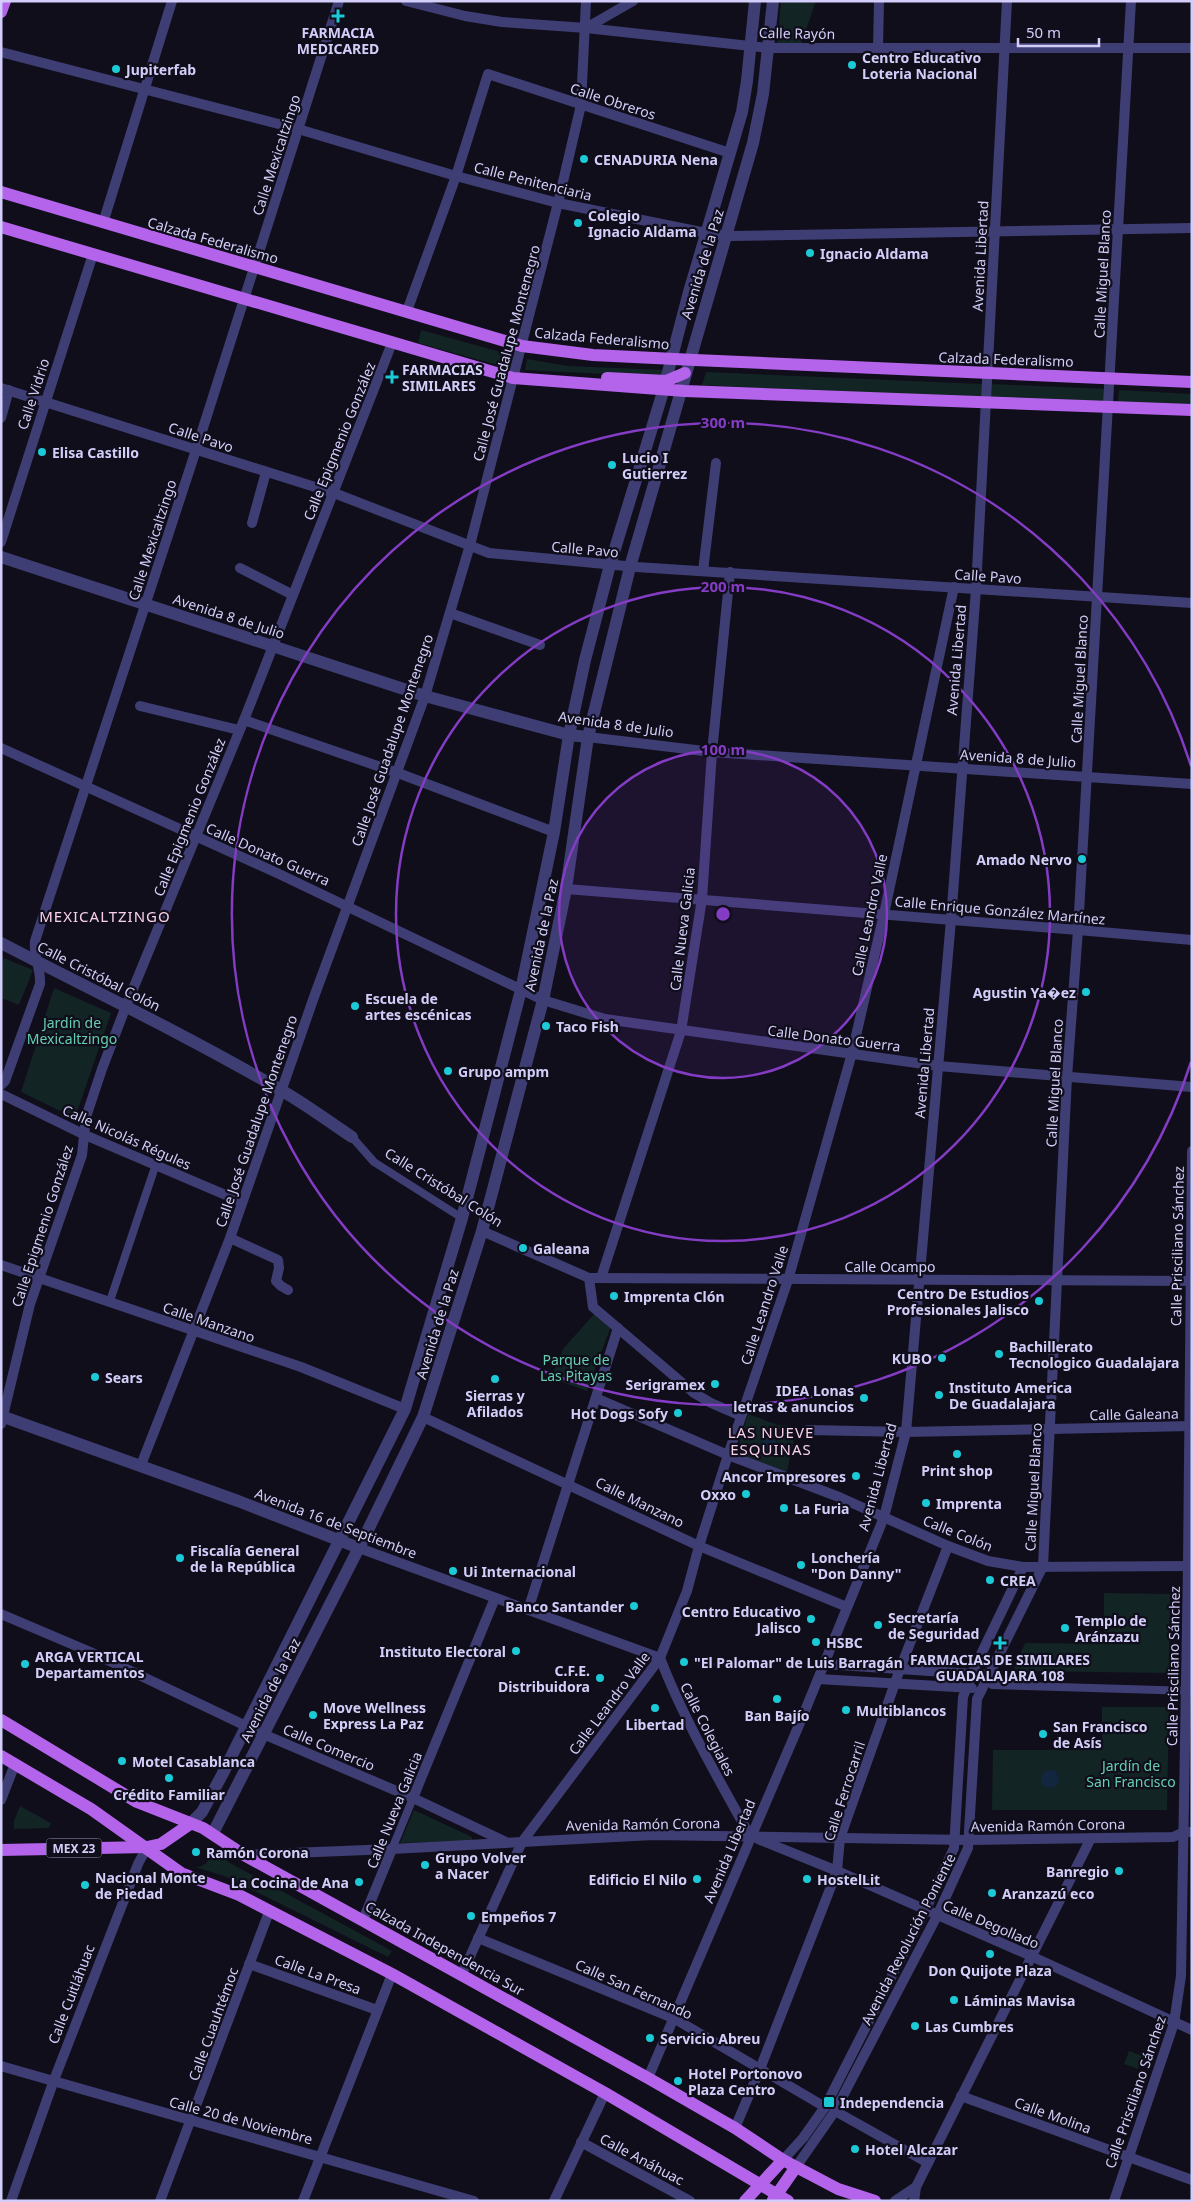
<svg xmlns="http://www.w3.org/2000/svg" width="1193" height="2202" font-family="'Noto Sans',sans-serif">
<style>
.green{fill:#122423;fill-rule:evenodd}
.water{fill:#13263f}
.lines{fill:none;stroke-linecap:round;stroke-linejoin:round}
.pedestrian{stroke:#3f3e74;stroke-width:8}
.minor{stroke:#3f3e74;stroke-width:10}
.tertiary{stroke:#3f3e74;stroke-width:12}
.primary{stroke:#b463eb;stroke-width:12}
.ring{fill:none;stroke:#843cc5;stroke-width:2.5}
.poi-dot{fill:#1ccad7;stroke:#100e1b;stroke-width:2}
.labels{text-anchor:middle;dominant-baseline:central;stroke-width:4.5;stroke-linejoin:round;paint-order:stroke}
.shield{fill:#100e1b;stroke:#9894b6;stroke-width:1}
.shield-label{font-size:12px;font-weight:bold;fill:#d2cef9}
.poi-label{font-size:14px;font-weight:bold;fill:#d2cef9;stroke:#100e1b;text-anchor:start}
.street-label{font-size:14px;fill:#d2cef9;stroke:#100e1b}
.park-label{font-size:14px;fill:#65ceb0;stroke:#100e1b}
.neighbourhood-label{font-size:15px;letter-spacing:1px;fill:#f9d0eb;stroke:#100e1b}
.centre{fill:#843cc5;stroke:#100e1b;stroke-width:2.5}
.ring-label{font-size:15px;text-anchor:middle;font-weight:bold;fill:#843cc5;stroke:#100e1b;stroke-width:4.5;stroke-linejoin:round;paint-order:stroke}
</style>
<rect width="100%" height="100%" fill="#100e1b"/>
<!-- green -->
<g class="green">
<path d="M781,1h35l-16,46h-23z"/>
<path d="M421,330l94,26 -3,13 -94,-26z"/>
<path d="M527,359l41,7 97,4 -2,7 -138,-7z"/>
<path d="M706,372l276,12 -1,14 -279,-13z"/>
<path d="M991,384l117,5 -1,14 -116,-5z"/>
<path d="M1119,390l73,4v13l-74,-4z"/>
<path d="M4,958l29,12 -14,35 -18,-7v-34z"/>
<path d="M54,988l57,25 -36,105 -54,-26z"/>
<path d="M595,1313l16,13 -24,65 -36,-13 12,-29z"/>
<path d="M748,1414l30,11 19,1 -10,46 -51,-19zM772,1437c8,4 7,13 -1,16l-9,-4 -1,-5z"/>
<path d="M1104,1593l66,1 -1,79 -156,-2 12,-28 79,1z"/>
<path d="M1102,1707h67l-2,103h-175l1,-60h109z"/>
<path d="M20,1806l31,17 -2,5 -35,1v-8z"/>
<path d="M414,1810l58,27v4l-72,2z"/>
<path d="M209,1845l21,18 162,88 -4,6 -164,-81 -29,-9c13,0 18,-11 14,-22z"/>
<path d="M1129,2051l13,5 -4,13 -14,-5z"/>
</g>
<!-- water -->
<g class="water">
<circle cx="769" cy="1445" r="8"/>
<path d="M694,1662l71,4 -1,2 -70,-4z"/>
<circle cx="1050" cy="1779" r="9"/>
</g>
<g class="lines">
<!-- pedestrian -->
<g class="pedestrian">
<path d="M352,1137l22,25 88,56"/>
<path d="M110,1301l46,-137"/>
<path d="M992,1685l200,6"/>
<path d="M392,1849l21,-51"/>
</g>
<!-- minor -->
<g class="minor">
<path d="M406,1l59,15 37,6 84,6 183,20h423"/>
<path d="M586,28l47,-27"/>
<path d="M878,48l1,-47"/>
<path d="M1,52l297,77 158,47 102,27 148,30 25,3 461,-8"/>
<path d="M103,223l69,-222"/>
<path d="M407,311l49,-135 32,-102 242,79"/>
<path d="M1,388l333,105 155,60 147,14 556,36"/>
<path d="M1,418l8,-28"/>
<path d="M252,523l14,-51"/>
<path d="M1,542l92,-288"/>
<path d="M240,568l53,27"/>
<path d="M703,571l13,-108"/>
<path d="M450,613l90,32"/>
<path d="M140,706l99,24"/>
<path d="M244,720l154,53 156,59"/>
<path d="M588,737l124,15 480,32"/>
<path d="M1,748l276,125 266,127 62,19 333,47 254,21"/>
<path d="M566,889l512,41 114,10"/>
<path d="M1,1085l4,-4 35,-97c1,-16 -7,-28 -5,-43l161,-491 143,-449"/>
<path d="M1,1094l84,41 157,67"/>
<path d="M482,1231l107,47 4,29 101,86 17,10 30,13"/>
<path d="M230,1238l48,22 1,8 -3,13 5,5 7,4"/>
<path d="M1,1265l300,102 104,42"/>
<path d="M589,1278l603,3"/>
<path d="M601,1278l80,-247 21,-132 10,-147 18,-180"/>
<path d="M596,1398l132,57 111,42 109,49 40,15 35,6 169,-1"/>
<path d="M423,1417l276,129 148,61"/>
<path d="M1,1424l29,-120 52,-149 4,-38 16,-48 24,-63 118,-286 148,-377"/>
<path d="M808,1430l98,2 286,-6"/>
<path d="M141,1465l89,-227 84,-241 111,-301 45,-151 88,-342 23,-98 5,-104"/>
<path d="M359,1548l301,110"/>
<path d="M528,1610l90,-282"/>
<path d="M1,1614l94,40 168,80 150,64 93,44"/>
<path d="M660,1658c24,62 58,120 90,178"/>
<path d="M824,1664l166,11"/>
<path d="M818,1679l154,9"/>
<path d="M413,1798l82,-200"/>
<path d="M1,1800l14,-36"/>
<path d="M758,1839l84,34 189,83 161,74"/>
<path d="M244,1855l148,-6 261,-14 316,5 204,-3 11,-5h8"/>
<path d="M363,1920l29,-71"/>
<path d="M478,1938l197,81 150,88"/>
<path d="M249,1964l128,46"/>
<path d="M462,1974l60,-132 138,-184 27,-67 12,-45 29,-91 60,-175 64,-227 32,-139 70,-327"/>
<path d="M1,2066l473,135"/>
<path d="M648,2078l154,-360 76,-186 6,-15 22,-85 45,-512 25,-331 31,-588"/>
<path d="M961,2096l231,84"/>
<path d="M835,2111l93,52"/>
<path d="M735,2128l25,-59 77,-198 3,-33 60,-169 48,-123"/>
<path d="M581,2142l109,59"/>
<path d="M783,2160l20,-22 22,-31 100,-196 29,-63 9,-151 11,-28 49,-102"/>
<path d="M796,2167l39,-56 102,-195 31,-68 9,-149 66,-133 24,-489 11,-147 53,-929"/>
<path d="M11,2201l43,-121 84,-216 9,-17"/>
<path d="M160,2201l109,-289"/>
<path d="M303,2201l89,-227"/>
<path d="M554,2201l51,-108"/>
<path d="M895,2201l21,-14"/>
<path d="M914,2201l2,-14 175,-349"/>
<path d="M1114,2201l60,-178 7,-47 7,-410 4,-415"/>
</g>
<!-- tertiary -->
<g class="tertiary">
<path d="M1,557l424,139 144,39 19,2"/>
<path d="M1,943c93,48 187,93 278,146 25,14 49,32 73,48"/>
<path d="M1,1416l237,85 121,47"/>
<path d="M190,1824l12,-12 20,-37 183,-366 57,-191 59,-228 33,-158 15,-97 16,-75 25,-95 52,-170 27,-103 53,-180 5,-31 8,-80"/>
<path d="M213,1833l152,-297 58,-119 59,-186 61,-231 23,-111 22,-152 42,-170 123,-424 10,-49 10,-93"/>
</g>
<!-- primary -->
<g class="primary">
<path d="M1,12l4,-11"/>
<path d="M1,192l521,154 71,9 102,5 497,22"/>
<path d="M1,227l512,151 172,13 507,19"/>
<path d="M607,378l59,3 19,-8"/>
<path d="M1,1720l136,82 66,26 41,27 404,223 87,50 48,32 55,29 37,12"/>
<path d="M1,1756l90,53 90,64 58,22 153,79 213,119 183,108"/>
<path d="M1,1850l146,-3 14,-3 29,-20"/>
<path d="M773,2200l23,-33"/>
<path d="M745,2201l38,-41"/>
</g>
</g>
<!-- distance rings -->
<circle cx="723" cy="914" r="164" fill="#843cc5" fill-opacity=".12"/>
<g class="ring">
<circle cx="723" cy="914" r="164"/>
<circle cx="723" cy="914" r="327"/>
<path d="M1191 1062A491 491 0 1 1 1191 766"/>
</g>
<!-- markers -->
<g class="poi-dot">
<path d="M335.5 8.5h5v5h5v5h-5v5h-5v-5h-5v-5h5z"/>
<circle cx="852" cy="65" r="5"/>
<circle cx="116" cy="69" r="5"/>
<circle cx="584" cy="159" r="5"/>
<circle cx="578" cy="223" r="5"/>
<circle cx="810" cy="253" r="5"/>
<path d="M389.5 369.5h5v5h5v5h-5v5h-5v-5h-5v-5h5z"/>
<circle cx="42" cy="452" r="5"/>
<circle cx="612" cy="465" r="5"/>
<circle cx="1082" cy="859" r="5"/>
<circle cx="1086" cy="992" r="5"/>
<circle cx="355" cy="1006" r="5"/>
<circle cx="546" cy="1026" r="5"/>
<circle cx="448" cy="1071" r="5"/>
<circle cx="523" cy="1248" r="5"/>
<circle cx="614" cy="1296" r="5"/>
<circle cx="1039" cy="1301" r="5"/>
<circle cx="999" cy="1354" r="5"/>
<circle cx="942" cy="1358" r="5"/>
<circle cx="95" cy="1377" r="5"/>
<circle cx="495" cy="1379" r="5"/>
<circle cx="715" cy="1384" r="5"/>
<circle cx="939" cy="1395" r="5"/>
<circle cx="864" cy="1398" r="5"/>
<circle cx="678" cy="1413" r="5"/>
<circle cx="957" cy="1454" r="5"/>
<circle cx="856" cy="1476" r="5"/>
<circle cx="746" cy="1494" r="5"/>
<circle cx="926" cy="1503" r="5"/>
<circle cx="784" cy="1508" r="5"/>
<circle cx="180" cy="1558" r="5"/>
<circle cx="801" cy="1565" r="5"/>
<circle cx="453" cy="1571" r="5"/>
<circle cx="990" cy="1580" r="5"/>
<circle cx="634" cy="1606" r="5"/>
<circle cx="811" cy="1619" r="5"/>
<circle cx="878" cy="1625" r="5"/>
<circle cx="1065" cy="1628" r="5"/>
<circle cx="816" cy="1642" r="5"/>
<path d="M997.5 1635.5h5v5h5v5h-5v5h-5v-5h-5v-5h5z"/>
<circle cx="516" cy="1651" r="5"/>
<circle cx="684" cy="1662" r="5"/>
<circle cx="25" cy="1664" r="5"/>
<circle cx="600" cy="1678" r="5"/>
<circle cx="777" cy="1699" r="5"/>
<circle cx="655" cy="1708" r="5"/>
<circle cx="846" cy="1710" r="5"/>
<circle cx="313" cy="1715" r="5"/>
<circle cx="1043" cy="1734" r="5"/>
<circle cx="122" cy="1761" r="5"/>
<circle cx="169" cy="1778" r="5"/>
<circle cx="196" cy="1852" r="5"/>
<circle cx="425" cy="1865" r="5"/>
<circle cx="1119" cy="1871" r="5"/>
<circle cx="697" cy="1879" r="5"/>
<circle cx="807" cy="1879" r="5"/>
<circle cx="359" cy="1882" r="5"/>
<circle cx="85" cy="1885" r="5"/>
<circle cx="992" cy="1893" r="5"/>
<circle cx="471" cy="1916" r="5"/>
<circle cx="990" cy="1954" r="5"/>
<circle cx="954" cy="2000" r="5"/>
<circle cx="915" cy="2026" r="5"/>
<circle cx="650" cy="2038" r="5"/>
<circle cx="678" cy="2081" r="5"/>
<rect x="823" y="2096" width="12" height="12" rx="2.5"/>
<circle cx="855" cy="2149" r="5"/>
</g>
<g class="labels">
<!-- shield labels -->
<rect class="shield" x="46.5" y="1838.5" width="55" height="19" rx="4"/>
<g class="shield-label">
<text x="74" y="1848">MEX 23</text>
</g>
<!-- poi labels -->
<g class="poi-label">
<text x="338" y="32" text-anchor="middle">FARMACIA<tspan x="338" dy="16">MEDICARED</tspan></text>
<text x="862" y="57">Centro Educativo<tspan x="862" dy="16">Loteria Nacional</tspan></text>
<text x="126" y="69">Jupiterfab</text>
<text x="594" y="159">CENADURIA Nena</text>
<text x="588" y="215">Colegio<tspan x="588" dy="16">Ignacio Aldama</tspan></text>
<text x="820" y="253">Ignacio Aldama</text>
<text x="402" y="369">FARMACIAS<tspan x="402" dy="16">SIMILARES</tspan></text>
<text x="52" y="452">Elisa Castillo</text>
<text x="622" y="457">Lucio I<tspan x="622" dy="16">Gutierrez</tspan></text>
<text x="1072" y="859" text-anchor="end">Amado Nervo</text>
<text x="1076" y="992" text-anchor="end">Agustin Ya�ez</text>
<text x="365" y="998">Escuela de<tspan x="365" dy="16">artes escénicas</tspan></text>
<text x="556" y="1026">Taco Fish</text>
<text x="458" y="1071">Grupo ampm</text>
<text x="533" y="1248">Galeana</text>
<text x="1029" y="1293" text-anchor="end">Centro De Estudios<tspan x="1029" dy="16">Profesionales Jalisco</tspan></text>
<text x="624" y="1296">Imprenta Clón</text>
<text x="1009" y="1346">Bachillerato<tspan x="1009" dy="16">Tecnologico Guadalajara</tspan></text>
<text x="932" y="1358" text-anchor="end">KUBO</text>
<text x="105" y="1377">Sears</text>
<text x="705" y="1384" text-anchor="end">Serigramex</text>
<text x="949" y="1387">Instituto America<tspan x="949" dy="16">De Guadalajara</tspan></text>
<text x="854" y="1390" text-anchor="end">IDEA Lonas<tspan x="854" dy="16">letras &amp; anuncios</tspan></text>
<text x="495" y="1395" text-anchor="middle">Sierras y<tspan x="495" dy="16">Afilados</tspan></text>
<text x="668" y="1413" text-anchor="end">Hot Dogs Sofy</text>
<text x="957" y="1470" text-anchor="middle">Print shop</text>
<text x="846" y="1476" text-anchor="end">Ancor Impresores</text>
<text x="736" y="1494" text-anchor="end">Oxxo</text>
<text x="936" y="1503">Imprenta</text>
<text x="794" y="1508">La Furia</text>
<text x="190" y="1550">Fiscalía General<tspan x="190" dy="16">de la República</tspan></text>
<text x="811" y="1557">Lonchería<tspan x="811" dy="16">"Don Danny"</tspan></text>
<text x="463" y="1571">Ui Internacional</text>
<text x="1000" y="1580">CREA</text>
<text x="624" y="1606" text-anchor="end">Banco Santander</text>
<text x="801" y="1611" text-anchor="end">Centro Educativo<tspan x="801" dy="16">Jalisco</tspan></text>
<text x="888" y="1617">Secretaría<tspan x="888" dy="16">de Seguridad</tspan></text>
<text x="1075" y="1620">Templo de<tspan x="1075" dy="16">Aránzazu</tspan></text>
<text x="826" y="1642">HSBC</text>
<text x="506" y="1651" text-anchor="end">Instituto Electoral</text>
<text x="35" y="1656">ARGA VERTICAL<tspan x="35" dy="16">Departamentos</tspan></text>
<text x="1000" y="1659" text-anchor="middle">FARMACIAS DE SIMILARES<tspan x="1000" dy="16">GUADALAJARA 108</tspan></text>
<text x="694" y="1662">"El Palomar" de Luis Barragán</text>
<text x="590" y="1670" text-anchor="end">C.F.E.<tspan x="590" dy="16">Distribuidora</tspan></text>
<text x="323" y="1707">Move Wellness<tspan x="323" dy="16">Express La Paz</tspan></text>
<text x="856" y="1710">Multiblancos</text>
<text x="777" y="1715" text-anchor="middle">Ban Bajío</text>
<text x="655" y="1724" text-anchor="middle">Libertad</text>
<text x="1053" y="1726">San Francisco<tspan x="1053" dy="16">de Asís</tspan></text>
<text x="132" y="1761">Motel Casablanca</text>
<text x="169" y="1794" text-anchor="middle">Crédito Familiar</text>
<text x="206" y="1852">Ramón Corona</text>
<text x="435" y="1857">Grupo Volver<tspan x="435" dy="16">a Nacer</tspan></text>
<text x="1109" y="1871" text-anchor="end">Banregio</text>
<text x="95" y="1877">Nacional Monte<tspan x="95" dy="16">de Piedad</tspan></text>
<text x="687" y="1879" text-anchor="end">Edificio El Nilo</text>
<text x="817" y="1879">HostelLit</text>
<text x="349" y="1882" text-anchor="end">La Cocina de Ana</text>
<text x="1002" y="1893">Aranzazú eco</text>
<text x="481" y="1916">Empeños 7</text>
<text x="990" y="1970" text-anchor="middle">Don Quijote Plaza</text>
<text x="964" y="2000">Láminas Mavisa</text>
<text x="925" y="2026">Las Cumbres</text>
<text x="660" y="2038">Servicio Abreu</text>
<text x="688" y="2073">Hotel Portonovo<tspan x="688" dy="16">Plaza Centro</tspan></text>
<text x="840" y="2102">Independencia</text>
<text x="865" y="2149">Hotel Alcazar</text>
</g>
<!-- street labels -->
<g class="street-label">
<text transform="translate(797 33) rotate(1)">Calle Rayón</text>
<text transform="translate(613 101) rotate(18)">Calle Obreros</text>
<text transform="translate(276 155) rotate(-72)">Calle Mexicaltzingo</text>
<text transform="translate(533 181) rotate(14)">Calle Penitenciaria</text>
<text transform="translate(213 240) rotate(16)">Calzada Federalismo</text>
<text transform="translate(980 256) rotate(-87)">Avenida Libertad</text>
<text transform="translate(702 264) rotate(-73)">Avenida de la Paz</text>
<text transform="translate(1102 274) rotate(-87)">Calle Miguel Blanco</text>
<text transform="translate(602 338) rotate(5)">Calzada Federalismo</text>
<text transform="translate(506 353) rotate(-75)">Calle José Guadalupe Montenegro</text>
<text transform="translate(1006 359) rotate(2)">Calzada Federalismo</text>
<text transform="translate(33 394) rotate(-72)">Calle Vidrio</text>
<text transform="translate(201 437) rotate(18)">Calle Pavo</text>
<text transform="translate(339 441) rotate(-68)">Calle Epigmenio González</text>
<text transform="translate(152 540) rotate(-72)">Calle Mexicaltzingo</text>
<text transform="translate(585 549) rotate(5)">Calle Pavo</text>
<text transform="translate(988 576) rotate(4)">Calle Pavo</text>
<text transform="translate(229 616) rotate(18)">Avenida 8 de Julio</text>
<text transform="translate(956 660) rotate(-85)">Avenida Libertad</text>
<text transform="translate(1079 679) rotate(-87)">Calle Miguel Blanco</text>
<text transform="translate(616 724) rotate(8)">Avenida 8 de Julio</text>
<text transform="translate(392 740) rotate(-71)">Calle José Guadalupe Montenegro</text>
<text transform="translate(1018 758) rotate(4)">Avenida 8 de Julio</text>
<text transform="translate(189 817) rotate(-68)">Calle Epigmenio González</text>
<text transform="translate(268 854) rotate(24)">Calle Donato Guerra</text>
<text transform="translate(1000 910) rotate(5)">Calle Enrique González Martínez</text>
<text transform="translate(869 915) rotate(-78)">Calle Leandro Valle</text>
<text transform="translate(682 929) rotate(-83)">Calle Nueva Galicia</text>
<text transform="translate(541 935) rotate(-78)">Avenida de la Paz</text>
<text transform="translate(99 976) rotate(27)">Calle Cristóbal Colón</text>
<text transform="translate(834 1038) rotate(7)">Calle Donato Guerra</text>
<text transform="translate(924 1063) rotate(-85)">Avenida Libertad</text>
<text transform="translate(1054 1083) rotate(-87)">Calle Miguel Blanco</text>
<text transform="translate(256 1121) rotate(-71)">Calle José Guadalupe Montenegro</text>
<text transform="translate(127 1137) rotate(24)">Calle Nicolás Régules</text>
<text transform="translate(444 1187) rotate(32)">Calle Cristóbal Colón</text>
<text transform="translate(42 1226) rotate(-72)">Calle Epigmenio González</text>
<text transform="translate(1177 1246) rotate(-89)">Calle Prisciliano Sánchez</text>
<text x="890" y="1266">Calle Ocampo</text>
<text transform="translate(764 1305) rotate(-72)">Calle Leandro Valle</text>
<text transform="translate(209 1322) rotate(19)">Calle Manzano</text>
<text transform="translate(437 1324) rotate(-73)">Avenida de la Paz</text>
<text transform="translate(1134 1414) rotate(-1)">Calle Galeana</text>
<text transform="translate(877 1477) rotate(-75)">Avenida Libertad</text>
<text transform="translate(1033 1487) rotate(-87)">Calle Miguel Blanco</text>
<text transform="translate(640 1502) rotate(26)">Calle Manzano</text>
<text transform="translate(336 1523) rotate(21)">Avenida 16 de Septiembre</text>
<text transform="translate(958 1533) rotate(22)">Calle Colón</text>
<text transform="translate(1173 1666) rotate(-89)">Calle Prisciliano Sánchez</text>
<text transform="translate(270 1690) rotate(-63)">Avenida de la Paz</text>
<text transform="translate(609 1703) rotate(-53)">Calle Leandro Valle</text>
<text transform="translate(708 1729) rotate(63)">Calle Colegiales</text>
<text transform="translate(329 1747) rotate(23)">Calle Comercio</text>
<text transform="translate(844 1791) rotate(-72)">Calle Ferrocarril</text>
<text transform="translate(394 1810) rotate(-68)">Calle Nueva Galicia</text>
<text transform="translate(643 1824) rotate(-1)">Avenida Ramón Corona</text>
<text transform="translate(1048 1825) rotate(-1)">Avenida Ramón Corona</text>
<text transform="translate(729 1851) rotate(-67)">Avenida Libertad</text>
<text transform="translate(991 1924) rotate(23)">Calle Degollado</text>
<text transform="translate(908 1939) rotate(-63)">Avenida Revolución Poniente</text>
<text transform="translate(445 1948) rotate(29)">Calzada Independencia Sur</text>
<text transform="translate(318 1974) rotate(20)">Calle La Presa</text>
<text transform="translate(634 1989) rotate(24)">Calle San Fernando</text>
<text transform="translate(71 1994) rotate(-69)">Calle Cuitláhuac</text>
<text transform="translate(213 2024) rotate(-70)">Calle Cuauhtémoc</text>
<text transform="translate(1135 2092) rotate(-71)">Calle Prisciliano Sánchez</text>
<text transform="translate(1053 2115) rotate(20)">Calle Molina</text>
<text transform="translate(241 2120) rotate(15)">Calle 20 de Noviembre</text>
<text transform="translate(642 2159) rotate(28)">Calle Anáhuac</text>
</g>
<!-- park labels -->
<g class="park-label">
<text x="72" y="1022">Jardín de<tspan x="72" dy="16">Mexicaltzingo</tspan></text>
<text x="576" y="1359">Parque de<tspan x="576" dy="16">Las Pitayas</tspan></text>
<text x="1131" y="1765">Jardín de<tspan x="1131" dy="16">San Francisco</tspan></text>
</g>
<!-- neighbourhood labels -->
<g class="neighbourhood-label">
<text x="105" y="916">MEXICALTZINGO</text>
<text x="771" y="1432">LAS NUEVE<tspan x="771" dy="17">ESQUINAS</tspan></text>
</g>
</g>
<circle cx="723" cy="914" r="8" class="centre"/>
<g class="ring-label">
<text x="723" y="428">300 m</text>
<text x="723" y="592">200 m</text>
<text x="723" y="755">100 m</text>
</g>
<!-- border -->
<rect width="1193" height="2202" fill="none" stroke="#d2cef9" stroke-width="5"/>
<!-- scale -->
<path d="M1018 38v8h81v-8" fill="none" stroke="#d2cef9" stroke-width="2.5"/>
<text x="1026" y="38" font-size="15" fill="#d2cef9" stroke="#100e1b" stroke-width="4" paint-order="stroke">50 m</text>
</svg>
